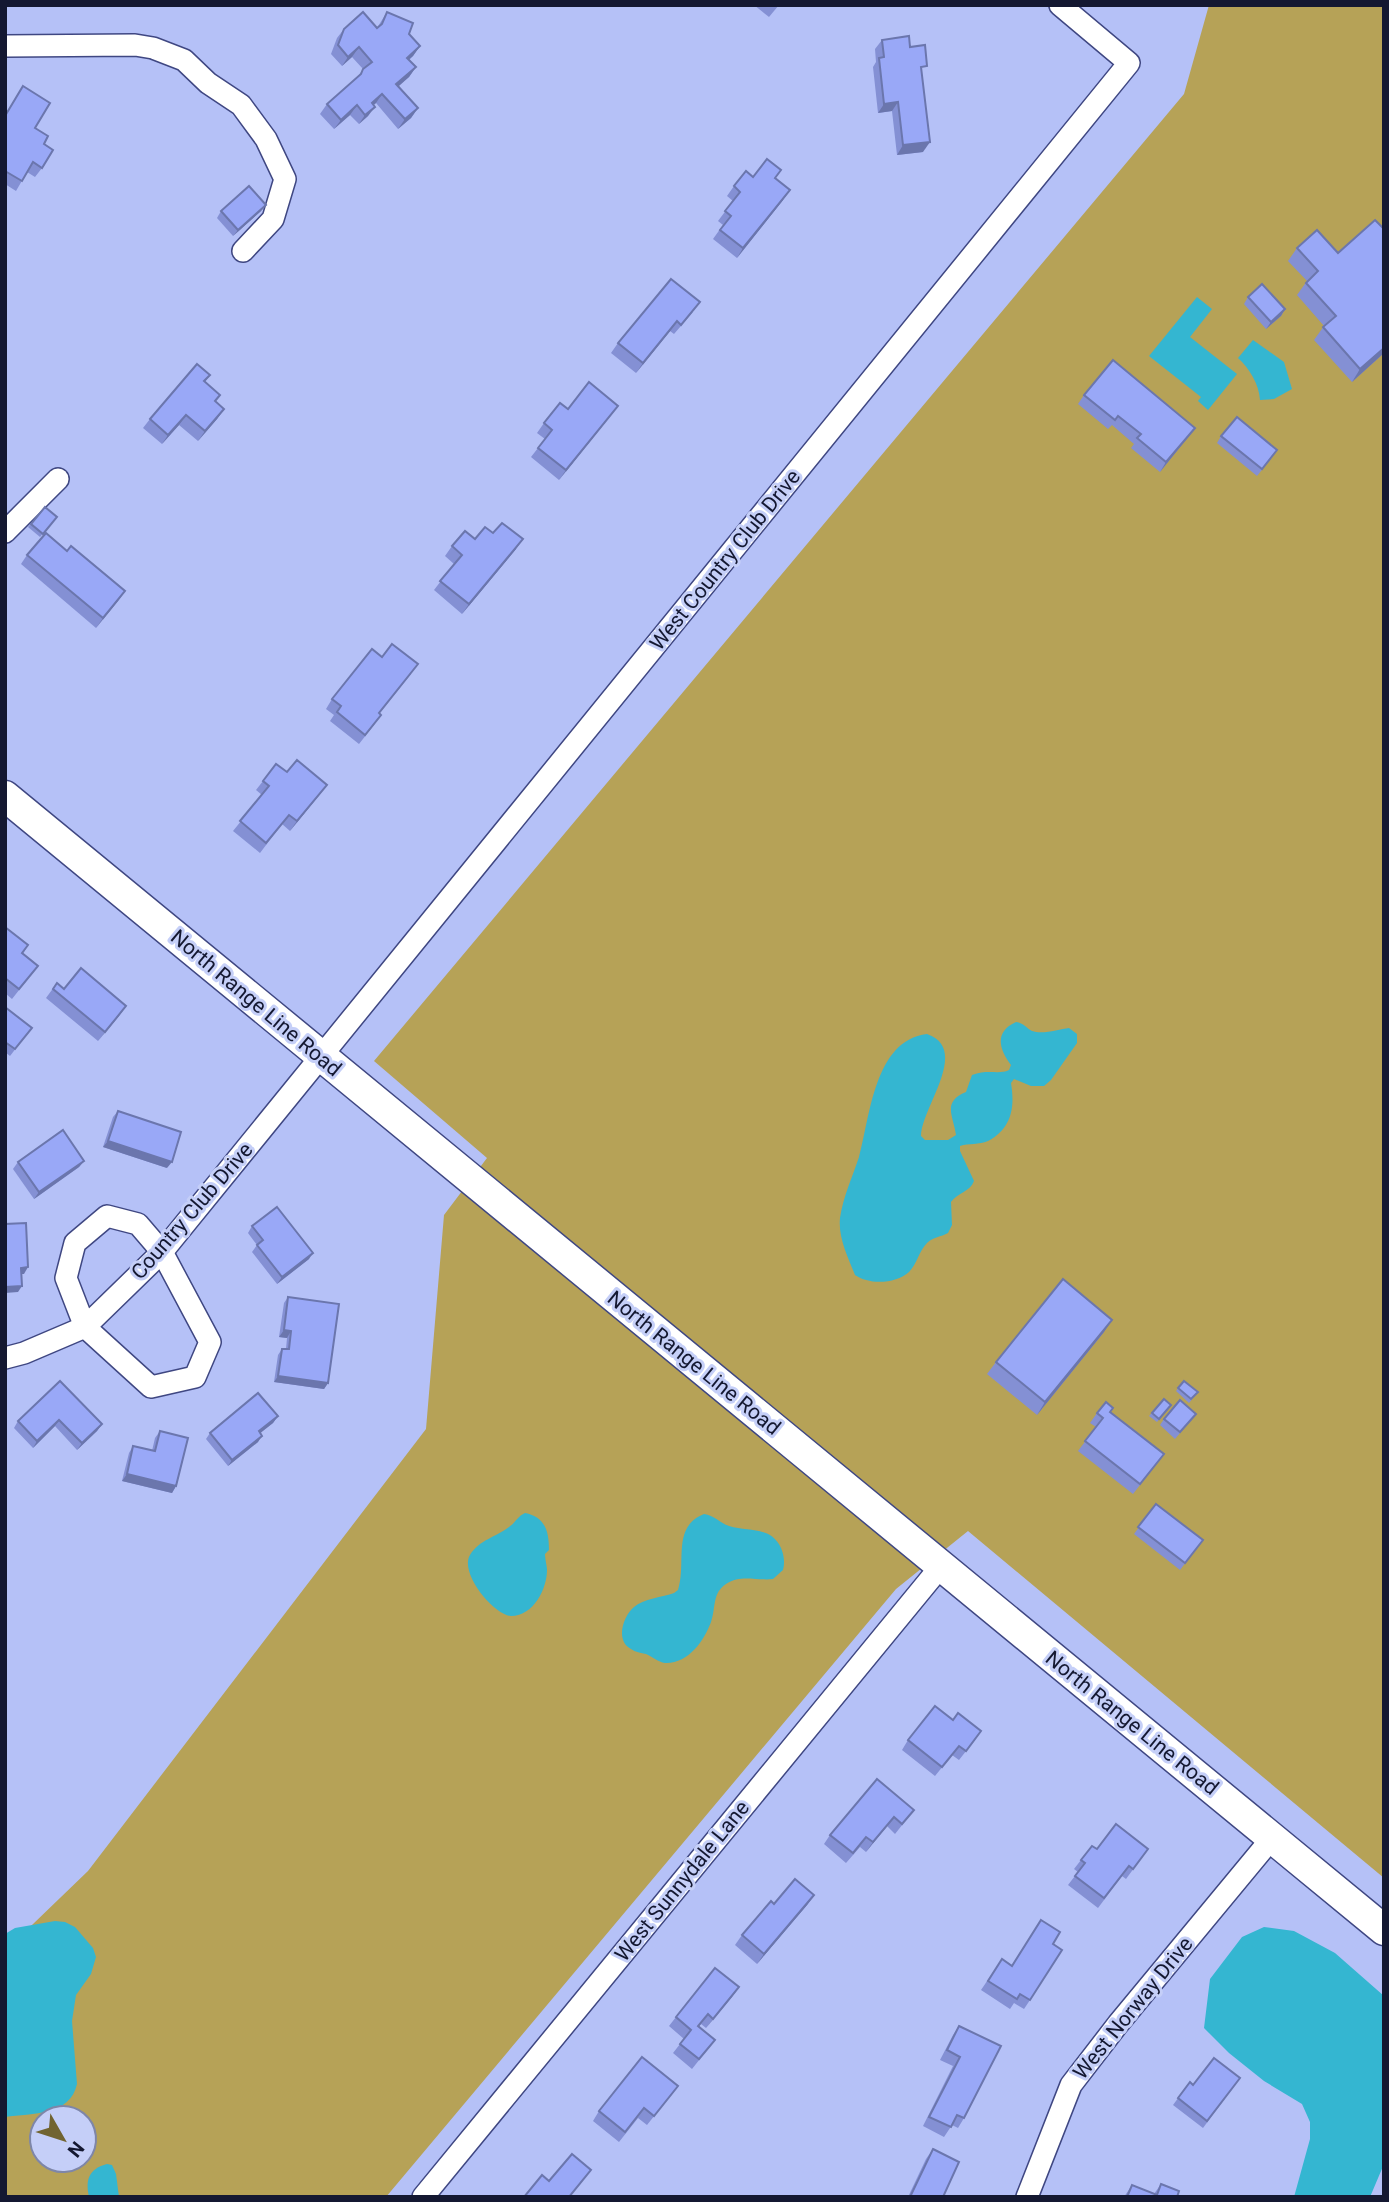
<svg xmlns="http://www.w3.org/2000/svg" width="1389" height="2202" font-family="Roboto,sans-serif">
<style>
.green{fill:#b6a257;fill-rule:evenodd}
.water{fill:#34b6d1}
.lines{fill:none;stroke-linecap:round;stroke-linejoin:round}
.street-casing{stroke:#3f4782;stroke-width:24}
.secondary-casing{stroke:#3f4782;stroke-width:33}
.street{stroke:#fff;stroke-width:21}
.secondary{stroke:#fff;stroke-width:30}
.wall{fill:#8490d4}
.shaded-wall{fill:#6b76ad}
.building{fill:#99a8f7;stroke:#6b76ad;stroke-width:2}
.labels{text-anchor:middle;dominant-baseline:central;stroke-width:6;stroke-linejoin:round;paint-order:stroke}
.street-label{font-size:21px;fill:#141831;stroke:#c5cff8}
</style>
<rect width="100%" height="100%" fill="#b5c1f7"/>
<!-- green -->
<path class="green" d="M1209,5h175v1873l-416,-347 -72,58 -510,608h-381v-246l83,-80 338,-442 18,-214 43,-57 -113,-97 810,-967zM42,2118h42v42h-42z"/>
<!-- water -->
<g class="water">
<path d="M1197,297l15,12 -22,28 47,37 -29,36 -10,-9 3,-4 -52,-41z"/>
<path d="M1253,340l31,22 8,27 -18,10 -14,1c-1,-16 -11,-32 -22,-42z"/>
<path d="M1016,1022c8,1 10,6 16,9 11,4 27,-2 37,-3l8,6v9l-26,37 -7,6h-13l-17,-7 -3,4c4,24 1,45 -23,58 -9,4 -19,2 -28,5v5l14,30c-4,11 -17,12 -23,21l1,23 -4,8c-7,4 -15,4 -21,10 -8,8 -10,21 -18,29 -13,12 -40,13 -54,3 -7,-18 -17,-37 -15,-57 3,-21 12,-40 19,-61 11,-39 15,-117 68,-123 44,15 -6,74 -6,102l4,4h23l8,-5c-3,-20 -14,-33 10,-43l6,-17c16,-6 27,0 37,-5l2,-5c-12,-16 -17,-33 5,-43z"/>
<path d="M525,1513c20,4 24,18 24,37l-4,4c0,5 2,12 2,16 0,18 -13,46 -36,46 -17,-1 -52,-43 -41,-61 9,-15 26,-18 39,-28 6,-4 9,-11 16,-14z"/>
<path d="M704,1514c10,1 16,9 25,12 20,6 42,0 52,22 3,7 4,15 2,22l-10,9c-16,2 -32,-5 -47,5 -14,9 -10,24 -15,38 -7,19 -23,42 -46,41 -7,-1 -12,-6 -19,-9 -5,-1 -11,-2 -15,-5 -16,-8 -8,-33 3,-42 9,-8 29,-10 40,-14l4,-3c9,-27 -7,-63 26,-76z"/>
<path d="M55,1921l10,1 10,5 18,21 3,9 -5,17 -15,21 -4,26 5,63c-7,32 -44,29 -72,33v-183l10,-6z"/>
<path d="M1264,1927l30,4 41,22 49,43v168l-14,33h-76l16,-58v-17l-8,-18 -38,-23 -35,-28 -25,-25 6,-49 32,-42z"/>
<path d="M107,2164l5,1 4,9 3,23h-30c-4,-18 0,-28 18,-33z"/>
</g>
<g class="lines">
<defs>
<g id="street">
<path d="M5,46l130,-1 18,3 31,12 24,23 33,22 25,34 19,40 -12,40 -30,32"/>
<path d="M5,532l53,-53"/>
<path d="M107,1216l31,8 24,28 48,90 -15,35 -44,10 -66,-60 -19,-49 9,-35z"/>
<path d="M5,1358l19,-5 61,-26 77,-75 967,-1189 -69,-58"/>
<path d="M423,2197l518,-631"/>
<path d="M1027,2197l44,-112 47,-61 154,-186"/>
</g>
<path id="secondary" d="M5,796l1379,1134"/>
</defs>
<!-- street casing -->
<use href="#street" class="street-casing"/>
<!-- secondary casing -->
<use href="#secondary" class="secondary-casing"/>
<!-- street -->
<use href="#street" class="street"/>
<!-- secondary -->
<use href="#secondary" class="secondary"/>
</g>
<!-- wall -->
<g class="wall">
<path d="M754,5h25l-10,12z"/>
<path d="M387,12l33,34 -7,10 -4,4 7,7 -7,10 -11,9 20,22 -7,10 -13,11 -22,-26 -3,2 -5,11 -9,8 -9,-9 -16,14 -14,-15 7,-10 30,-26 6,-9 -11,-12 -10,9 -11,-12 6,-16 7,-9 33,-1z"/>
<path d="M882,40l28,7 12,26 1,79 -26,3 -5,-44 -14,2 -5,-46 3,-5 -1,-13z"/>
<path d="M23,86l12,42 9,16 -2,24 -7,9 -8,-5 -11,19 -11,-7v-69z"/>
<path d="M781,170l-6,9 8,21 -46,58 -24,-19 10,-14 -5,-4 15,-20 -6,-5 7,-10 19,-9z"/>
<path d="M221,211h40l-28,25 -16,-18z"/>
<path d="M1297,248l41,5 46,100 -32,29 -38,-42 10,-14 -27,-31 10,-14 -19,-20z"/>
<path d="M1248,297l37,12 -4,7 -15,13 -22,-25z"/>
<path d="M693,312l-19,22 -4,-3 -34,42 -25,-20 7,-10z"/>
<path d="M210,375l-5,7 15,13 -5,7 9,7 -7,10 -19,22 -19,-16 -17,19 -19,-16 7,-9z"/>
<path d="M1084,395l104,42 -28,35 -29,-24 3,-4 -22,-19 -4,4 -30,-25z"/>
<path d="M618,406l-59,74 -28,-23 14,-18 -8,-6 7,-10 24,-14z"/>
<path d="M1221,436l52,20 -16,20 -40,-33z"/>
<path d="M45,507l12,10 -17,20 -12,-10z"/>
<path d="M493,533l23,16 -54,65 -28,-24 20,-26 -9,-8 7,-10z"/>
<path d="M27,555l98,36 -29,37 -75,-64z"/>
<path d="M382,657l29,17 -32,40 -5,11 -15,19 -29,-23 4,-6 -8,-6 6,-10z"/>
<path d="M287,772l33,22 -30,37 -8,-7 -22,29 -27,-22 29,-36 -6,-5 7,-9z"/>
<path d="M5,927l23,18 -5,9 15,12 -26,33 -7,-6z"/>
<path d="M57,983l7,6 62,17 -28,35 -52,-43z"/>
<path d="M5,1007l22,27 -17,22 -5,-4z"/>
<path d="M118,1111l49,57 -64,-21 10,-30z"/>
<path d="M84,1161l-5,6 -45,32 -21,-30 5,-7z"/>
<path d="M252,1226l57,33 -32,25 -25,-32 5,-7 -9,-12z"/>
<path d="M288,1297l40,86 -4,6 -50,-7 4,-27 4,-6h4l1,-11 -8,-1 5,-34z"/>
<path d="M1104,1332l-67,83 -50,-41 9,-12z"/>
<path d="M60,1381l42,43 -5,7 -20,19 -22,-24 -22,22 -19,-20 4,-7z"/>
<path d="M1184,1381l14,11 -9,11 -13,-12z"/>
<path d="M1164,1399l7,6 -14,17 -8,-6z"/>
<path d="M1110,1412l54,42 -31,40 -55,-43 18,-24 -6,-4 7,-10z"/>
<path d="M278,1416l-5,7 -13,10 -2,9 -30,24 -22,-27 4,-6z"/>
<path d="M1164,1419l27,1 -16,19 -15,-14z"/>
<path d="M160,1431l16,55 -4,7 -50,-12 7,-28 4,-7 19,5 3,-13z"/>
<path d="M1156,1504l47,36 -23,30 -46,-36z"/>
<path d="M953,1720l21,21 -15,19 -7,-5 -17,21 -33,-26 6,-10z"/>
<path d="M914,1810l-19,24 -8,-8 -21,26 -6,-5 -14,16 -22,-19 6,-9z"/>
<path d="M1097,1849h51l-22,30 -4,-3 -24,32 -30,-23 10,-13 -4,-3 7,-9z"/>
<path d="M814,1895l-7,10 -50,59 -22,-19 7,-10 32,-31z"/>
<path d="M1041,1920l12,24 -23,56 -6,9 -10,-6 -4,6 -29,-19 21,-31 10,6z"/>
<path d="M739,1987l-33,41 -5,-4 -2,3 16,13 -23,29 -19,-16 11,-14 -15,-13 7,-9z"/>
<path d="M959,2026l5,92 -6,10 -6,-3 -8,12 -21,-11 30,-60 -13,-6 13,-25z"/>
<path d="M1240,2078l-37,50 -30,-23 17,-23 3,3z"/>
<path d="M678,2086l-31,39 -9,-7 -19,24 -26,-21 6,-10z"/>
<path d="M933,2149l10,48h-35l18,-38z"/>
<path d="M1161,2184l16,13h-53l8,-12 22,9z"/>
</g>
<!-- shaded-wall -->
<g class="shaded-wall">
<path d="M420,46l-7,10 -13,11 7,-9z"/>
<path d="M359,47l-7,10 -10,9 6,-9z"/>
<path d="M416,67l-7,10 -19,17 6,-10z"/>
<path d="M382,94l-6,9 -11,10 7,-10z"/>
<path d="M898,102l-6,9 -14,2 6,-9z"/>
<path d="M357,105l-7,10 -16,14 7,-9z"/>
<path d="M375,107l-7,9 -9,8 6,-9z"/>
<path d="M418,108l-7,10 -13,11 7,-10z"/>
<path d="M930,142l-7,10 -26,3 6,-10z"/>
<path d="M790,190l-7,10 -46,58 6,-10z"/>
<path d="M266,205l-5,6 -28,25 5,-6z"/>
<path d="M1285,309l-4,7 -15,13 5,-7z"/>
<path d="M677,321l-7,10 -34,42 7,-10z"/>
<path d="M1384,348v5l-32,29 8,-13z"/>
<path d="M618,406l-7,9 -52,65 7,-10z"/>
<path d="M224,409l-7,10 -19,22 7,-10z"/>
<path d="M186,415l-7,10 -17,19 6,-9z"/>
<path d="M1195,428l-7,9 -28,35 6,-10z"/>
<path d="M523,539l-7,10 -54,65 7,-10z"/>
<path d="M125,591l-7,10 -22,27 7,-10z"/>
<path d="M327,785l-7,9 -30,37 7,-10z"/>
<path d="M126,1006l-7,10 -21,25 7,-9z"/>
<path d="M108,1141l64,21 -5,6 -64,-21z"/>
<path d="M84,1161l-5,6 -45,32 5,-7z"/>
<path d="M313,1253l-4,6 -32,25 5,-7z"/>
<path d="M28,1267l-4,7h-7l4,-6z"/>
<path d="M22,1286l-4,6 -13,1v-6z"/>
<path d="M1112,1320l-8,12 -67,83 8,-13z"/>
<path d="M284,1330l7,1 -4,7 -8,-1z"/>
<path d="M278,1376l50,7 -4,6 -50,-7z"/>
<path d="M278,1416l-5,7 -19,15 5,-7z"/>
<path d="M59,1420l-4,6 -22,22 4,-7z"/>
<path d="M102,1424l-5,7 -20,19 5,-7z"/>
<path d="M262,1436l-4,6 -30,24 4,-6z"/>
<path d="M127,1474l49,12 -4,7 -50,-12z"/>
<path d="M894,1817l-7,9 -21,26 7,-10z"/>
<path d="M814,1895l-7,10 -50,59 7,-10z"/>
<path d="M739,1987l-7,10 -26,31 7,-9z"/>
</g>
<!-- building -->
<g class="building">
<path d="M363,12l14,16 5,-4 5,-12 26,11 -4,11 11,12 -13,12 9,9 -20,17 22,24 -13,11 -23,-25 -10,9 3,4 -10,8 -8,-10 -16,15 -14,-16 34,-30 2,-5 9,-7 -13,-15 -11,10 -10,-12 6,-16z"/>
<path d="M909,36l1,11 15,-2 2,21 -6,1 9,75 -27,3 -5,-43 -14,2 -5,-46 5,-1 -2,-17z"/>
<path d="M23,86l27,17 -15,25 13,8 -4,8 9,6 -11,18 -9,-6 -11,19 -17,-10v-55z"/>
<path d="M767,159l14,11 -6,8 15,12 -47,58 -23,-18 11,-14 -6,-5 15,-19 -6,-6 12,-15 7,6z"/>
<path d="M249,186l17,19 -28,25 -17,-19z"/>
<path d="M1375,220l9,9v119l-24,21 -37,-42 13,-11 -30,-33 12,-12 -21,-23 20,-18 21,23z"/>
<path d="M671,279l29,23 -19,23 -4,-4 -34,42 -25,-20z"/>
<path d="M1262,284l23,25 -14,13 -23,-25z"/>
<path d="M1113,360l82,68 -29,34 -29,-24 4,-4 -23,-18 -3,4 -31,-25z"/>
<path d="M197,364l13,11 -6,6 16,14 -5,6 9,8 -19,22 -19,-16 -18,20 -18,-16z"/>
<path d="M589,382l29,24 -52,64 -28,-22 14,-18 -8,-7 16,-20 8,6z"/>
<path d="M1237,417l40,33 -15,19 -41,-33z"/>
<path d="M45,507l12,10 -14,17 -12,-10z"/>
<path d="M502,523l21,16 -54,65 -29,-23 22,-26 -10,-9 13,-15 10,8 10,-12 8,6z"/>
<path d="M46,533l21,18 4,-5 54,45 -22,27 -76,-63z"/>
<path d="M392,644l26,20 -39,49 2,2 -16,20 -28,-23 4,-6 -9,-7 40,-50 10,8z"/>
<path d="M297,760l30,25 -30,36 -8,-6 -23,28 -26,-22 29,-35 -6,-5 13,-17 11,8z"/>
<path d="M5,927l23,18 -6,8 16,13 -19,23 -14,-11z"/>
<path d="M81,968l45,38 -21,26 -52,-43 4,-6 7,6z"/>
<path d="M5,1007l27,21 -17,21 -10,-7z"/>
<path d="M118,1111l63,21 -9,30 -64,-21z"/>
<path d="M63,1130l21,31 -45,31 -21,-30z"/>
<path d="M277,1207l36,46 -31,24 -25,-32 6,-5 -11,-14z"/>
<path d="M26,1223l2,44 -7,1 1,18 -17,1v-63z"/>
<path d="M1063,1279l49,41 -67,82 -49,-40z"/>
<path d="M288,1297l51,7 -11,79 -50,-7 4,-27h7l2,-18 -7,-1z"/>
<path d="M60,1381l42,43 -20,19 -23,-23 -22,21 -19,-20z"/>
<path d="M1184,1381l14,11 -7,7 -13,-11z"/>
<path d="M258,1393l20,23 -19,15 3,5 -30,24 -22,-27z"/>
<path d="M1164,1399l7,6 -12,14 -7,-6z"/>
<path d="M1180,1400l16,14 -16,18 -16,-13z"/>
<path d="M1106,1402l7,6 -3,4 54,42 -24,30 -55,-43 18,-23 -6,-5z"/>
<path d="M160,1431l28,7 -12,48 -49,-12 6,-28 22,5z"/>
<path d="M1156,1504l47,36 -18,23 -47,-36z"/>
<path d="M935,1706l18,14 5,-7 23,18 -15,20 -7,-5 -17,21 -34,-27z"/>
<path d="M877,1779l37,31 -12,14 -8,-7 -21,25 -7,-5 -13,16 -23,-18z"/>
<path d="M1116,1824l32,25 -15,20 -4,-3 -25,32 -29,-22 10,-13 -4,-3 11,-14 5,3z"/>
<path d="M795,1879l19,16 -50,59 -22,-19 29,-34 3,3z"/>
<path d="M1041,1920l19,12 -7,12 9,6 -32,50 -10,-6 -3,5 -29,-18 14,-22 10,7z"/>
<path d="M715,1968l24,19 -26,32 -5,-5 -10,12 17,14 -16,19 -19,-15 11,-14 -15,-13z"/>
<path d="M959,2026l42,20 -37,72 -7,-3 -6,12 -22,-10 31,-60 -13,-7z"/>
<path d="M642,2057l36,29 -24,30 -10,-8 -19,24 -26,-21z"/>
<path d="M1214,2058l26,20 -33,43 -29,-23 12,-16 3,3z"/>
<path d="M933,2149l26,13 -16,35h-33z"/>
<path d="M572,2154l19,16 -22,27h-45l18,-22 7,6z"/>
<path d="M1161,2184l18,7 -2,6h-50l5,-12 25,10z"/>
</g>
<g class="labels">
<!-- street labels -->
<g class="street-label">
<text transform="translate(725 560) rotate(-51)">West Country Club Drive</text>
<text transform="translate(256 1003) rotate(40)">North Range Line Road</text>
<text transform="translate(192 1211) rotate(-49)">Country Club Drive</text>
<text transform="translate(694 1363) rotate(39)">North Range Line Road</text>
<text transform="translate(1132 1723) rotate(39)">North Range Line Road</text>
<text transform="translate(682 1881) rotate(-51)">West Sunnydale Lane</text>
<text transform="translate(1133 2008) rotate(-51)">West Norway Drive</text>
</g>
</g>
<!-- border -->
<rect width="1389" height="2202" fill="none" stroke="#141831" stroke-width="14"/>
<!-- north arrow -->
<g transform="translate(63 2139) rotate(129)"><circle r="33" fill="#c5cff8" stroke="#7e86a8" stroke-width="2"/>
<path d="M0-5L12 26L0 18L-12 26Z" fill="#716431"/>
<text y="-10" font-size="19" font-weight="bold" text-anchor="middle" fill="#141831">N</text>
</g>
</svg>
